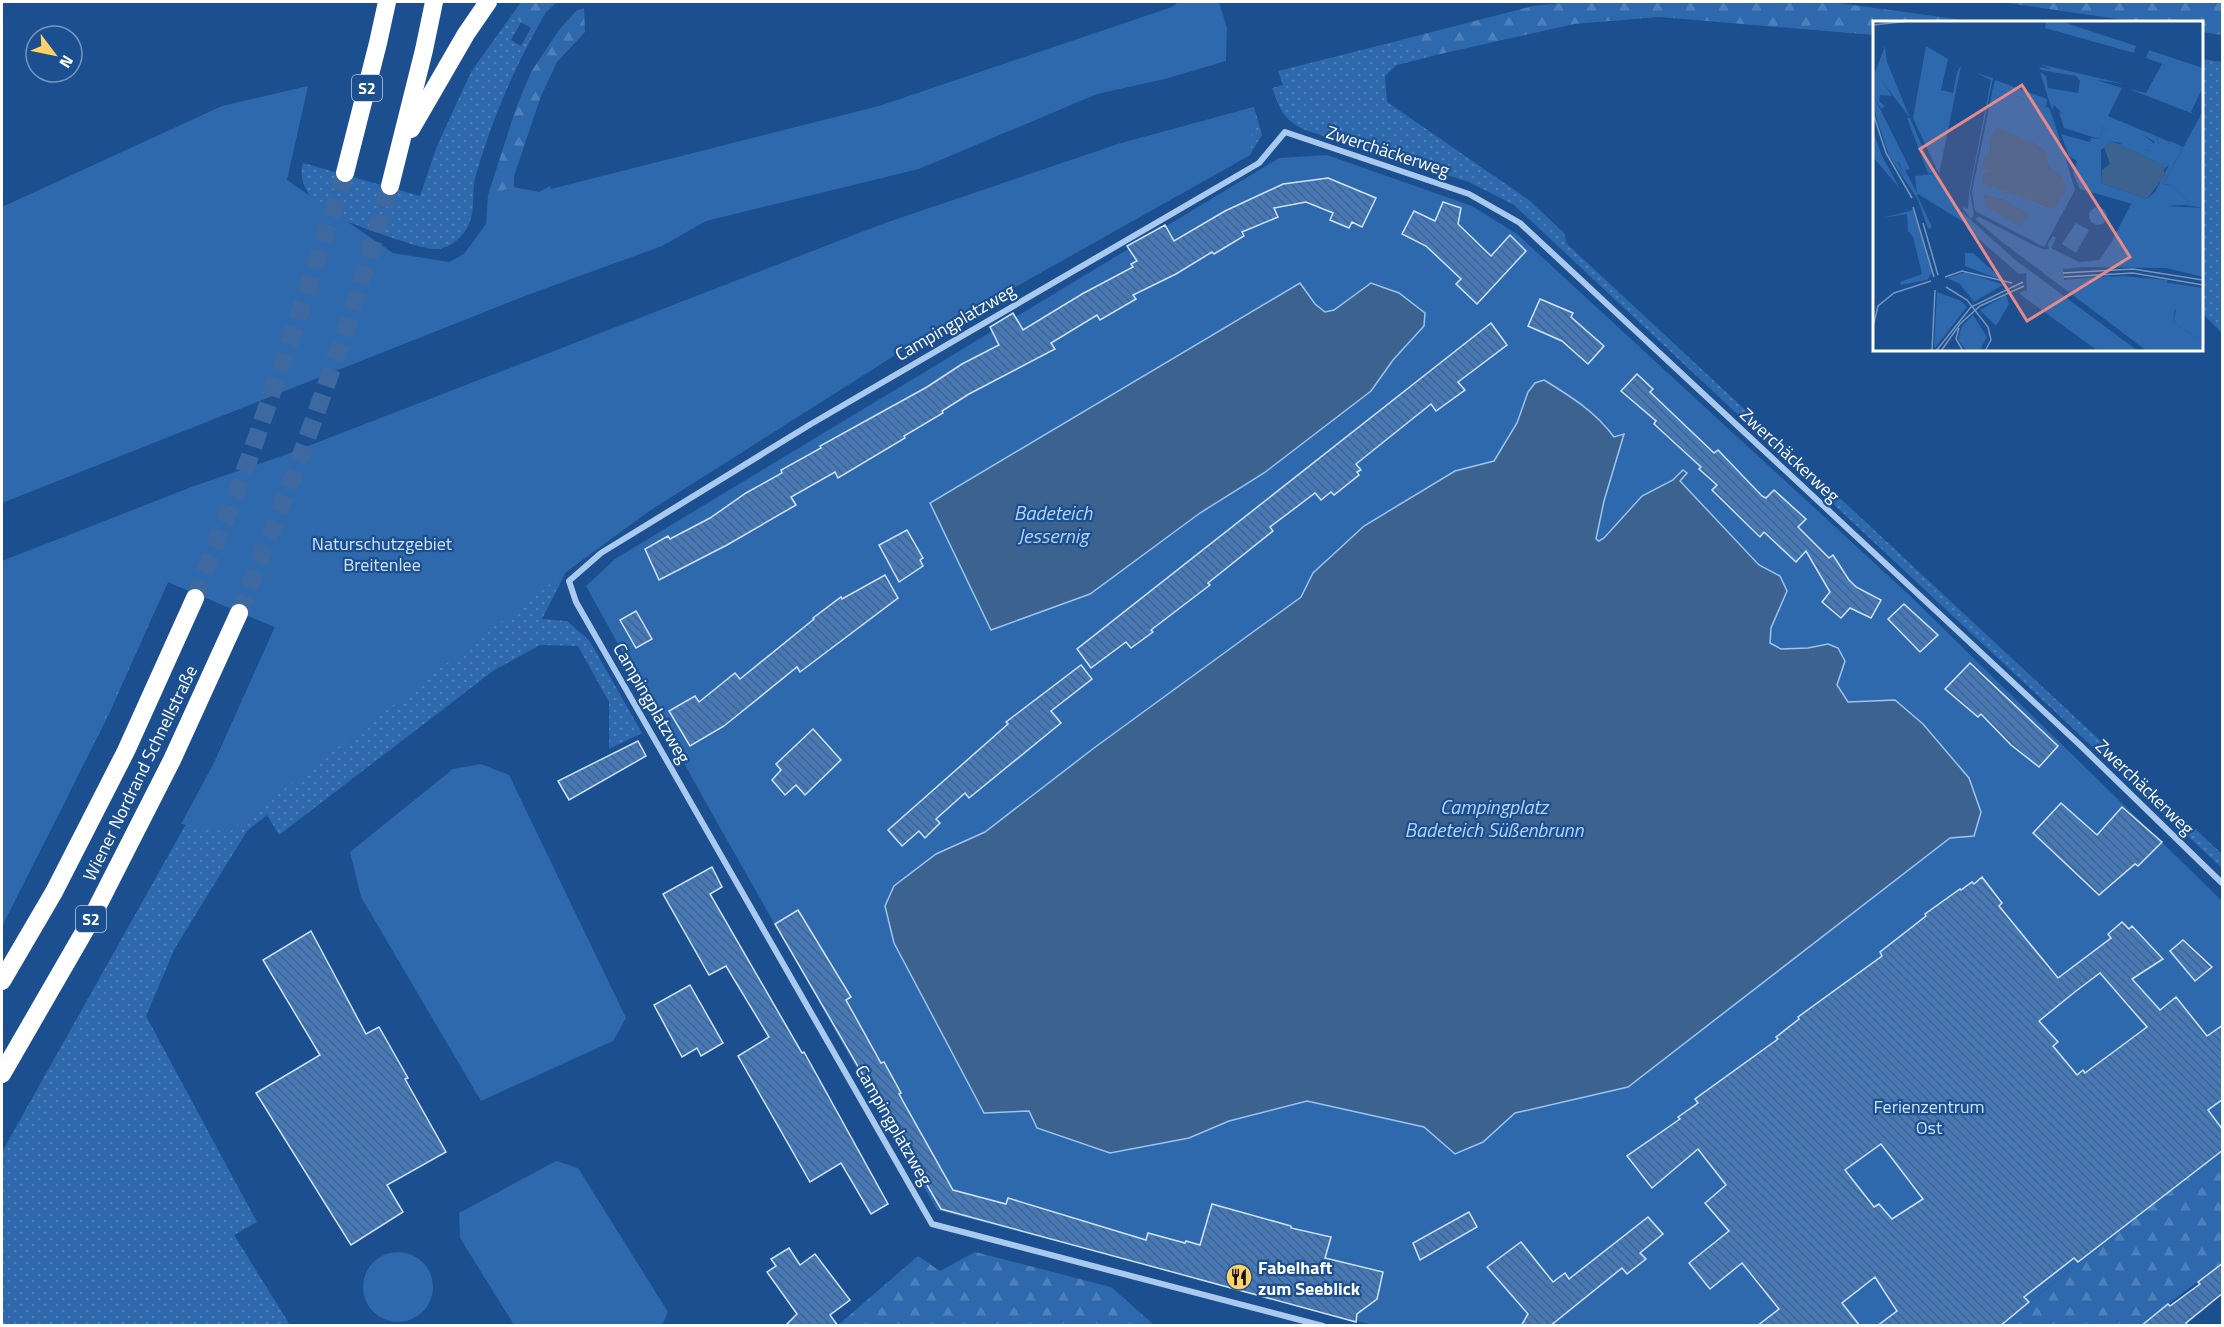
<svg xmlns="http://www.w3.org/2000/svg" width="2224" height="1327" font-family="'Titillium Web',sans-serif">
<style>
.grass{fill:url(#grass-dots)}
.forest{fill:url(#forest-firs)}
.green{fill:#2e69ad;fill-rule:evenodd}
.water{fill:#3c6290;stroke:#9cc4f0;stroke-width:1.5}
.building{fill:url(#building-back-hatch);stroke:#cfe3fa;stroke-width:1.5;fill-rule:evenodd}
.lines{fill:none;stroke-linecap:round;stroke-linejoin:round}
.highway-tunnel{stroke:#3d69a0;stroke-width:18;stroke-dasharray:18 9;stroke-linecap:butt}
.street{stroke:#a9c9ee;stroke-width:6}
.highway{stroke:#fff;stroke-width:18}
.labels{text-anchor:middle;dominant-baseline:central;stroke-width:4.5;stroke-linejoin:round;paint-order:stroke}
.shield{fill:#1b4f8f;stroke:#bbcadd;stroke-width:1.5}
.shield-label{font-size:16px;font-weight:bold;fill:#fff}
.street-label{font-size:18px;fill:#fff;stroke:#1b4f8f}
.park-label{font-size:18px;fill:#cfe3fa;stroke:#1b4f8f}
.poi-label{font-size:18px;font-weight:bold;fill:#fff;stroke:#1b4f8f;text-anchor:start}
.water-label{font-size:20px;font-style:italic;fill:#b5d3f5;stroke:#1b4f8f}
.inset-road{fill:none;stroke:#7695bc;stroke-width:1.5}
.view{fill:#e88989;fill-opacity:0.15;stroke:#e88989;stroke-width:3}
.inset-edge{fill:none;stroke:#fff;stroke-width:3}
</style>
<defs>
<pattern id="grass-dots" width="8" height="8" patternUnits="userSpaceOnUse" patternTransform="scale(1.5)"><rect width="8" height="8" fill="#2e69ad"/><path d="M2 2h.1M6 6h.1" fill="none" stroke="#4d80b9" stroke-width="1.8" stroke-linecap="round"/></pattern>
<pattern id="forest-firs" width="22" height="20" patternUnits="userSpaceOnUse" patternTransform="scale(1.5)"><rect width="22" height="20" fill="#2e69ad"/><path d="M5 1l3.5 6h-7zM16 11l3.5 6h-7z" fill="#4d80b9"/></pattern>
<pattern id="building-back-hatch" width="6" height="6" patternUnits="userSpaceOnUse" patternTransform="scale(1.5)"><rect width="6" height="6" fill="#4478b7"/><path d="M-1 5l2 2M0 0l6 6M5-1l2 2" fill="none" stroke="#486282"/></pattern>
</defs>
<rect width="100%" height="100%" fill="#1b4f8f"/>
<!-- grass -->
<g class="grass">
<path d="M511,16l10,6 -10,18 10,6 10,-18h6c-26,47 -46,95 -61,147 -5,15 0,33 -7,49 -6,13 -16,22 -30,25 -18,2 -84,-25 -104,-32 -19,-7 -39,-34 -32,-54l117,33 17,-50 34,-74z"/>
<path d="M1393,42l43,13 -39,10 -12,11 2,26 142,98 36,34 1,9 656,611v14l-708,-663 -45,-23 -161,-51c-24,-10 -27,-19 -36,-43l11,-3 -5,-14z"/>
<path d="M2202,59l20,3v271l-20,-20z"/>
<path d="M1254,107l8,28 -12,20 -347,195 -331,210 -30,59 25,2 22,19 53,93 -33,16v-47l-31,-56 -38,-1 -47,26 -214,164 -12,-20 -20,16 -72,117 -29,68 111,206 -23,13 56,90h-288v-173l216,-385 -4,-4 61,-136 -107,-45 -60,134 -106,210v-133l129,-261 987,-388z"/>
</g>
<!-- forest -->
<g class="forest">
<path d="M521,2h36l-11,10 -9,16h-6l-20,-12z"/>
<path d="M1571,2h260l147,20h-104v13l-215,-18 -85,7 -138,31 -43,-13 140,-36z"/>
<path d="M2001,2h221v33l-20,-3v-10h-65z"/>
<path d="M584,8l1,24 -28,30 -16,34 -27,80v12l25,4 11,-6 7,36 -69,-27 28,-87 15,-36 28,-42 18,-20z"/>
<path d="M2222,1150v113l-81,62 -142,1z"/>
<path d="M975,1252l136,35 43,38 -317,1 81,-70 22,15z"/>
</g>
<!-- green -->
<g class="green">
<path d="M1178,2h41l8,26 -1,33 -61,18 -68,15 -178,75 -213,52 -44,25 -132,48 -528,209v-296l220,-101 86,-20 -21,94 106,73 56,9 15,-8 22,-30 2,-29 25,-8 26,5 340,-86 293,-99z"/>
<path d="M1254,107l-4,48 -347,195 -251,159 -113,83 -310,240 -48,-8 33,-61 61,-136 -107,-45 -102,218 -64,126v-365l192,-75 88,-30 603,-233 233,-79z"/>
<path d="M1327,155l145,51 45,28 391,360 314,307v249l-223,176 -626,-1 -436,-115 -227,-400 -124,-224 29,-27 664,-401zM1372,283l27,10 26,20 -54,78 -107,82 -64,40 100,-229 15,20 10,8 9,-2zM1528,392l76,30 10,15 10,-2 -20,66 -8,38 3,2 5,-3 38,-42 31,-16 10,-10 4,4 -7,7 79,84 21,12 7,14 -16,37 -1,15c18,11 38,5 58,1l17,17 -8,24 11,17 47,-2 79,136 -24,2 -322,249 -113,26 -32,29 -28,12 -31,-27 -117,-26 -78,20 -40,17 -79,15 -73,-25 -8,-17 -93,-257 49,-22 316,-236 12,-23 142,-102 39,-10 23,-38z"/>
<path d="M481,764l28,11 117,243 -13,23 -132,60 -120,-204 -11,-45 103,-83z"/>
<path d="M556,1161l22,7 90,144 -6,13h-148l-54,-87 -1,-25z"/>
<circle cx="398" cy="1287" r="35"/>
</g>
<!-- water -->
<g class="water">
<path d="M1300,283l15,21 10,8 9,-2 37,-27 28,10 26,20 -1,13 -31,34 -22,31 -107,82 -64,40 -110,81 -99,36 -61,-127z"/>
<path d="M1544,380c26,16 52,32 70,57l10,-3 -20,67 -8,38 3,2 5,-3 38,-42 31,-16 10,-10 4,3 -7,8 79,84 21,11 7,15 -16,37 -1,15 11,6 27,-1 20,-4 10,4 7,13 -8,24 11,17 47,-2 28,24 46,54 12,34 -7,24 -24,2 -322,249 -113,26 -32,29 -28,12 -31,-27 -117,-26 -78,20 -40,17 -79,15 -73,-25 -8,-17 -45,2 -90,-170 -9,-37 9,-20 42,-32 49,-22 109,-84 207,-151 12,-24 51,-47 91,-55 39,-10 23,-38 11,-31 7,-9z"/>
</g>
<!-- building -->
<g class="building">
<path d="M1328,178l48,20 -14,29 -10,-5 -3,6 -19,-8 3,-7 -27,-11 -32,6 4,9 -36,15 2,4 -30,18 -2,-2 -36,22 -43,21 3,4 -36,21 -3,-5 -46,28 4,6 -86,45 -27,17 1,2 -39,23 1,2 -67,40 -3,-6 -44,25 5,8 -69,40 -68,35 -14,-31 23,-13 2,3 40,-21 36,-25 36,-20 -1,-3 40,-22 -1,-2 107,-59 35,-23 37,-19 -9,-18 23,-14 10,17 59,-36 51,-27 -2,-3 6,-3 -10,-15 38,-21 9,16 51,-30 58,-27z"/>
<path d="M1443,202l18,6 -3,16 33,32 19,-21 16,16 -49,53 -21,-20 5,-5 -35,-33 -24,-12 12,-23 21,10z"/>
<path d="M1540,299l33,14 -2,4 33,29 -16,18 -26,-23 -34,-15z"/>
<path d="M1491,323l16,22 -49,37 7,8 -29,21 -5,-7 -75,60 5,6 -4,2 2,3 -25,20 -3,-3 -10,8 -6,-7 -45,34 3,4 -65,52 2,2 -59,45 2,2 -22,16 -5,-6 -35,26 -14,-19z"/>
<path d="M1637,374l16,15 -3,3 64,61 4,-3 44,46 4,2 8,-8 32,29 -8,8 31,31 4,-3 16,25 7,7 25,13 -10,18 -21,-10 -9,10 -19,-16 8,-10 -24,-41 -10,11 -32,-30 -4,5 -48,-47 5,-5 -18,-16 2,-2 -47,-43 2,-3 -35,-30z"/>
<path d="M907,530l16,28 -3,2 3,6 -24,16 -20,-37z"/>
<path d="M885,575l13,23 -98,74 -3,-5 -73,59 -34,20 -21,-35 26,-15 4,6 36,-29 5,6 74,-60 -1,-1 28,-21 1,2z"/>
<path d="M1904,604l34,31 -18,17 -32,-33z"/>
<path d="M636,611l16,28 -16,9 -16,-28z"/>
<path d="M1970,663l88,83 -19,21 -28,-22 -30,-31 -3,3 -33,-28z"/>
<path d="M1081,665l11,14 -41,32 10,12 -92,75 -4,-5 -29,26 4,4 -15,15 -6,-7 -17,15 -14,-16 120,-106 -2,-2z"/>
<path d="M813,729l28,31 -36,35 -9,-10 -11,10 -13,-15 9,-10 -5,-6z"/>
<path d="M638,741l8,15 -77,44 -11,-19z"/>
<path d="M2061,803l36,32 25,-28 40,35 -24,24 -3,-2 -36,31 -66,-62z"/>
<path d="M712,867l10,20 -12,7 92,159 2,-1 84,152 -17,10 -30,-51 -31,19 -72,-126 31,-19 -43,-71 -17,9 -46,-81z"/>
<path d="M1982,877l20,26 -3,3 59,72 53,-40 -3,-4 14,-12 7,7 3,-3 31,33 -31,20 28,31 16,-13 31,39 16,-11v74l-15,11 15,20v20l-145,112 -4,-4 -50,39 5,5 -29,24h-123l20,-15 -22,-34 -33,26 18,23h-103l22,-17 -37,-46 -32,26 -21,-26 40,-32 -24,-28 21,-18 -28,-36 -46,39 -25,-32 53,-37 -2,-2 20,-14 -3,-4 83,-60 -2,-2 23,-18 -1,-2 84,-61 -2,-4 46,-36 -1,-2 35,-25 1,1 11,-8 2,2zM2100,973l47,54 -62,46 -2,-3 -6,5 -24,-29 5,-4 -19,-21 37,-30zM1881,1144l42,55 -31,20 -13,-15 -5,3 -29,-37z"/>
<path d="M798,910l53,87 -5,3 35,63 3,-1 17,31 -2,1 54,96 53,14 2,-6 138,42 2,-7 37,10 1,-2 14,4 12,-41 79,22v2l40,9 -6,21 58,14 -6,27 -20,15 -1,8 -415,-113 -166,-285z"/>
<path d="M311,931l55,103 13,-7 29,51 -3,1 41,73 -59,33 16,27 -52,33 -95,-152 64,-38 -57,-95z"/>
<path d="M2183,940l29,27 -17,14 -25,-30z"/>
<path d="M690,985l33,58 -22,13 -4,-8 -15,9 -28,-52z"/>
<path d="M1469,1212l8,15 -57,33 -7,-17z"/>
<path d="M1648,1217l15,17 -23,19 6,6 -19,15 -5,-6 -72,58h-29l7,-12 -41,-47 34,-25 32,40 12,-9 4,6z"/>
<path d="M789,1248l11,17 15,-11 35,46 -20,15 8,11h-53l12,-12 -30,-42 9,-6 -5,-7z"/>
<path d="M2223,1263v30l-37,30 2,3h-47l27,-22 2,2 30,-22 -2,-2z"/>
</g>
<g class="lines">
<!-- highway-tunnel -->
<g class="highway-tunnel">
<path d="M195,598l54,-139 51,-147 45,-139"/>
<path d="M239,613l56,-141 53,-148 42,-138"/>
</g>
<!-- street -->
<path class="street" d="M1323,1326l-391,-102 -356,-622 -7,-21 32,-28 210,-129 448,-261 26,-31 184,62 51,29 560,522 142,138"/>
<!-- highway -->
<g class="highway">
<path d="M411,129l55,-95 22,-32"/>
<path d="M345,173l33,-130 9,-41"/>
<path d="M390,186l34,-136 10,-48"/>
<path d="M2,981l52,-89 72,-141 69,-153"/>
<path d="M2,1074l86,-149 84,-165 67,-147"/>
</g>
</g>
<!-- icons -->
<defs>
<symbol id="restaurant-disc" viewBox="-11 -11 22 22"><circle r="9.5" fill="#ffd166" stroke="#1b4f8f"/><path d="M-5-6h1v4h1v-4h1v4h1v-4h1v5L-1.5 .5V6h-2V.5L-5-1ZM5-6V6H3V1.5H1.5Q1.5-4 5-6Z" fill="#111"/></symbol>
</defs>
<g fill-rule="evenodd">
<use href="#restaurant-disc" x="1224" y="1262" width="30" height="30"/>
</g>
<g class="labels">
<!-- shield labels -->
<g class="shield">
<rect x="352" y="75" width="30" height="26" rx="4.5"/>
<rect x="76" y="906" width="30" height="26" rx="4.5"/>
</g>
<g class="shield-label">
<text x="367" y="88">S2</text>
<text x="91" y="919">S2</text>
</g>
<!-- street labels -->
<g class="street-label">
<text transform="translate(1388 151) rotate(18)">Zwerchäckerweg</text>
<text transform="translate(955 322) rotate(-30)">Campingplatzweg</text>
<text transform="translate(1790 455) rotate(43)">Zwerchäckerweg</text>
<text transform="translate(652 703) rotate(60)">Campingplatzweg</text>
<text transform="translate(140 773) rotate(-64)">Wiener Nordrand Schnellstraße</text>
<text transform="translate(2145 787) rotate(44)">Zwerchäckerweg</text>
<text transform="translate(894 1125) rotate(60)">Campingplatzweg</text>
</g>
<!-- park labels -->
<g class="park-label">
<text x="382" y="543">Naturschutzgebiet<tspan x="382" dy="21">Breitenlee</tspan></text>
<text x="1929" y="1106">Ferienzentrum<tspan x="1929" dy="21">Ost</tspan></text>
</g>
<!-- poi labels -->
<g class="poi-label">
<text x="1258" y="1267">Fabelhaft<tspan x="1258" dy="21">zum Seeblick</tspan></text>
</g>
<!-- water labels -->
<g class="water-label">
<text x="1053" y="512">Badeteich<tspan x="1053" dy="23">Jessernig</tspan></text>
<text x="1494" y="806">Campingplatz<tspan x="1494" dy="23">Badeteich Süßenbrunn</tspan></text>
</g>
</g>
<!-- overview -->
<g transform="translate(1873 21)">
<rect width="330" height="330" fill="#1b4f8f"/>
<path d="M173,0h14l76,25 -2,7 -89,-25zM53,25l22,13 -7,31 12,3 4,-21 4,-6 -22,108 -26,-56zM276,29l54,18v19l-12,25 8,4 -70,-27 17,4 16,-29 9,3 -25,-9zM166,43l85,20 -27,-4 25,8 -14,28 62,26 -7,9 -6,-12 -15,-5 14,11 -6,2 -14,-10 -27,-5 -8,-6 2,3 -4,10 -35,-11 -5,-16 3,1 -8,-8 -2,5 -12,-38 6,4 2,12 30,5 2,-12 -4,-5 -35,-6 -2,-3 12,2zM103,52l17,5 -23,114 4,23 -3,4 -9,-12 6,2 1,-16 22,-113zM0,74l37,74 -5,1 12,23 -2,-17 19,-2 20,31 58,52 3,12 -14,-17 -31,-26 -52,-32 -3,2 -16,-33 -10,-7 -16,-49zM330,90v94l-13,-2 -18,-18 -9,-1zM258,183l72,4v69l-37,-9 -90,-1 -13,2 1,11 59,-4 -4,7 -57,2 -87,-66 4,-2 64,33 6,-1 -1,-5 5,-8 3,2 -5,10 28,14 13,-1 7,-1 12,-17zM40,189l20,61 -6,9 -26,5 -1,-3 22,-8 -9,-37 -5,-6 -1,-17 -25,4zM291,261l39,6v55l-30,-21 3,-12 -14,-19zM133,274l3,9 -13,22 -16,-16z" fill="#2e69ad"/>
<path d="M1,48l18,27 -12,-1 -1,6 6,5 -4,3 -8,-14zM122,59l52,19 -1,8 -53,-19zM34,97h3l24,56 -6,-1zM227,104l9,7 8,-5 10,8 8,-2 15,14 5,-5 -13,-8 1,-3 11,4 9,15 8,-9 12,6 -20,37 9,1 18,18 9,-2 4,7 -18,-3 -42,2 -63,-18 -7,-16 4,-12 -8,-5 -8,-22 29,8 1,-4 8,1 4,-10zM239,120l36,9 21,15 -14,27 -8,7 -46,-16v-33zM0,110l9,25 18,33 -27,-32zM20,134l26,44 13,28 -4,2 -10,-29 -29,-44zM51,153l11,7 -3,9 8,6 -2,3 -19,-8 6,-3 -9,-5zM92,232h8l31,28 -39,-15zM92,251l37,12 1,1 -29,17 -14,-18 -13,-6zM250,255l45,4 -6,10h9l6,5 -4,27 30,21v8h-56l-85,-66 57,-2zM64,271l24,9 6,6 -33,42zM100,294l14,22 -7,13 -13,1 -9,-11 4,-14z" fill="#2e69ad" fill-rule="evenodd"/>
<path d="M12,25l2,16 23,56 -35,-46zM120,67l56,20 6,16 20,66 -31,57 -69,-36 -3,-19zM117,120l43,2 11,8 5,16 14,12v9l-15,19 -57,-24 -8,1v-10l9,-2 -6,-14 5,-5zM111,174l19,5 25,14 -7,11 -34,-18zM249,120l39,14 10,6 -2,4 -5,4 -1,-4 -43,-20zM216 195a9 9 0 1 1 18 0a9 9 0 1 1-18 0ZM106,196l56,29 45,17 2,4 -19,2 1,11 46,-4 93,68v7h-56l-145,-109 -27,-23zM100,202l37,33 128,95h-40l-73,-53 -6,-5 8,-3 -1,-17 -7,1 -52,-45zM203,202l13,7 -13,23 -14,-9z" fill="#2e69ad" fill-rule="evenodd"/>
<path d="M124,107l36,15 13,10 3,14 14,12 3,12 -12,18 -72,-26v-9l9,-3 -9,-3 4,-13 5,-2 -1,-16zM239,120l51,24 2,10 -18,24 -46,-16 1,-13 8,-6 -6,-17zM111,174l19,5 25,14 -7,11 -35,-18z" fill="#3c6290"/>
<path class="inset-road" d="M0,4l37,-4M0,92l13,40 26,45M40,186l21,70M50,202l15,52M190,252l70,-4 70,11M72,256l17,-6 50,12M191,256l69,-4 70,12M73,266l21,13 21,27 3,13 -6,11M0,306l5,-21 16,-13 37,-12M86,307l-3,11 7,12M59,330l3,-61M63,330l35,-44 52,-25M68,330l19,-27 20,-18 44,-20"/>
<path class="view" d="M149,64l108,172 -103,64 -107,-172z"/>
<rect width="330" height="330" class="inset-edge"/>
</g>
<!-- border -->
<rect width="2224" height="1327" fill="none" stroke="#ffffff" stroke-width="6"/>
<!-- north arrow -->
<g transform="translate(54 54) rotate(122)"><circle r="28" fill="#1b4f8f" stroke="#7695bc" stroke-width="1.5"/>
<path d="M0-4.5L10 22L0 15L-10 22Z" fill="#ffd166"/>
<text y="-9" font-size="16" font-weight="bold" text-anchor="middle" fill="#ffffff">N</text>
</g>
</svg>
